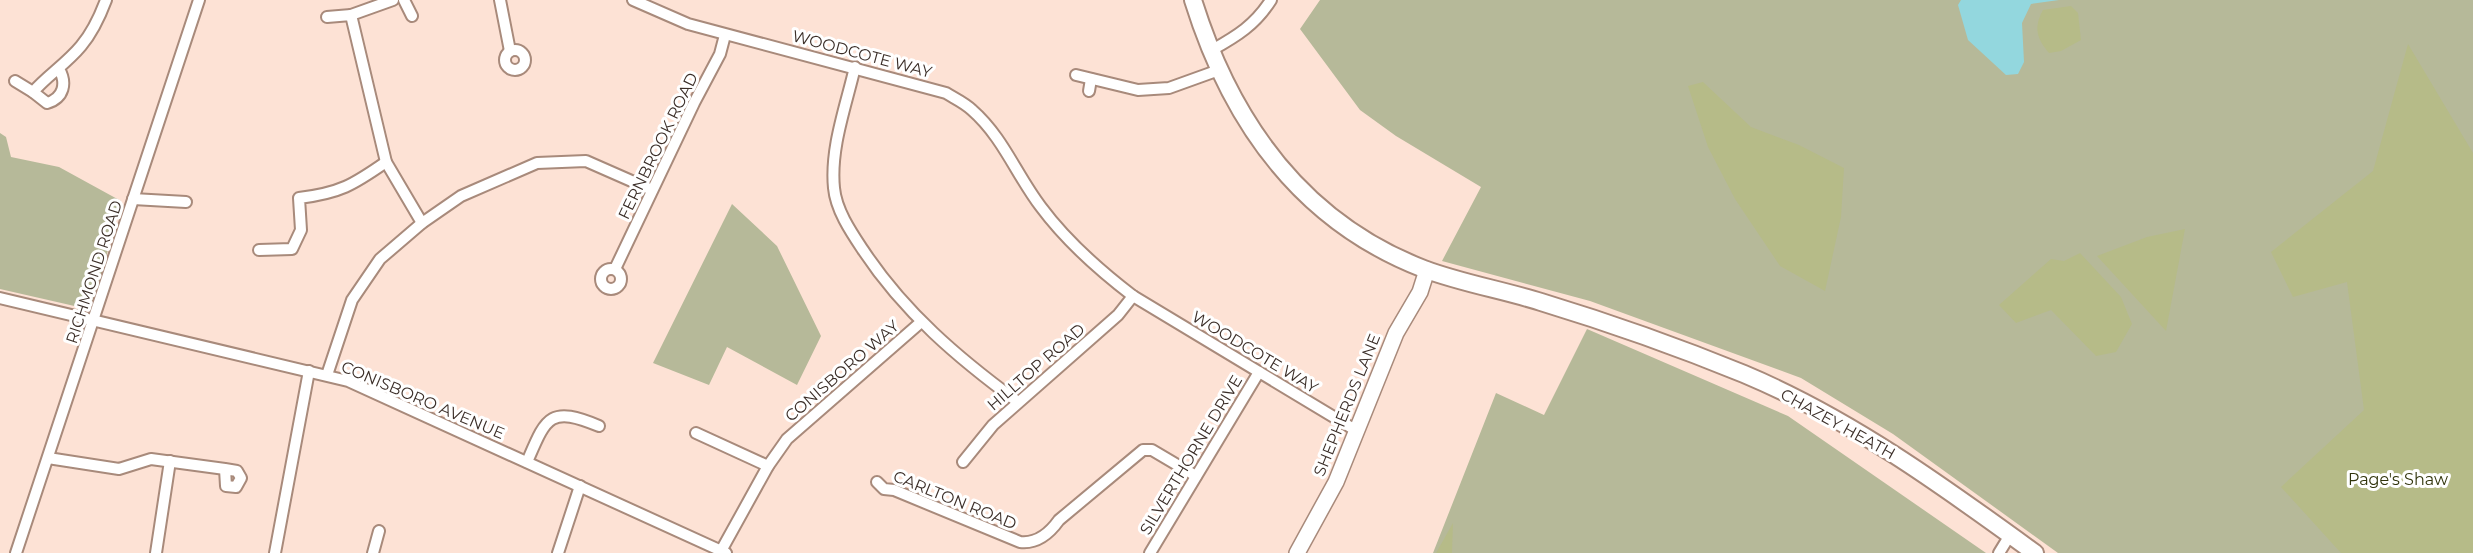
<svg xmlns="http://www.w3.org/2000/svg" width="2473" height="553" font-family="Montserrat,sans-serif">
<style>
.green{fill:#b6b999}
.forest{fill:#b6bb88}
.water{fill:#93d7de}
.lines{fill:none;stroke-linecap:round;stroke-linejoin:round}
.street-casing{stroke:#a88a7b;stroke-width:14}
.secondary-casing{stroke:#a88a7b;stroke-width:18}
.primary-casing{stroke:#a88a7b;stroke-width:20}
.street{stroke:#fff;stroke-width:10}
.secondary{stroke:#fff;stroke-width:15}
.primary{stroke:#fff;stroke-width:16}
.labels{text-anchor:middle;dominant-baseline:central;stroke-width:6;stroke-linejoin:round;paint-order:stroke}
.street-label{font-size:16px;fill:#3b2e28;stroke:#fff}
.park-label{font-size:16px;fill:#32350c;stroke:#fff}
</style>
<rect width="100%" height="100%" fill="#fde2d5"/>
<!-- green -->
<g class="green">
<path d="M1320,0h1153v553h-415l-165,-119 -92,-56 -211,-77 -148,-40 39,-74 -85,-51 -36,-26 -60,-81z"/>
<path d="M0,133l6,4 5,20 48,10 62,34 -29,109 -92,-21z"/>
<path d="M732,204l45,42 44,90 -24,49 -70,-38 -18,38 -56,-22z"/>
<path d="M1587,329l201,87 198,137h-553l63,-160 48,22z"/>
</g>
<!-- forest -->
<g class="forest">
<path d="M2071,6l7,7 3,27 -20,11 -12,2c-12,-14 -16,-25 -6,-43z"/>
<path d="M2408,44l65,109v400h-132l-60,-66 83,-77 -17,-128 -54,15 -22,-45 102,-81z"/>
<path d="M1703,82l48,45 48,18 45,23 -3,49 -16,74 -45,-25 -45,-67 -27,-52 -20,-61z"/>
<path d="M2185,229l-19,102 -69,-75 50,-19z"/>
<path d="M2080,253l41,44 11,27 -16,28 -20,4 -45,-46 -35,13 -17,-18 52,-46 13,2z"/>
<path d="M1453,523l-1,30h-16z"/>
</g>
<!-- water -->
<path class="water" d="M1961,0h98l-28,4 -9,19 2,39 -6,12 -12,1 -38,-35 -10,-35z"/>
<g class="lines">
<defs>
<g id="street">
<path d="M404,0l8,16"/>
<path d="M500,0l10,51"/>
<path d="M633,0l55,24 258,69c8,5 19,10 26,17 31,27 45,66 69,97 26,35 58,63 92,89l224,135"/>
<path d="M351,15l42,-15"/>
<path d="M327,17l24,-2 35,147 36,61"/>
<path d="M1212,50c25,-14 43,-25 59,-50"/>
<circle cx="515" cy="60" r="10"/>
<path d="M855,67c-9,39 -25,81 -21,121 2,22 17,44 29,62 41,62 95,108 155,152"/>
<path d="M59,69c8,14 5,29 -12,34l-14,-11c15,-17 33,-28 48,-46 11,-13 19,-30 25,-46"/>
<path d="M1076,75l62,15 31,-2 50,-18"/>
<path d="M15,81l18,11"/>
<path d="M1089,91l2,-12"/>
<path d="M133,199l53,3"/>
<path d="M259,250l33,-1 9,-19 -2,-32c41,-5 54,-13 87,-36"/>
<path d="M615,269l79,-166 26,-49 5,-19"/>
<circle cx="611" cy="279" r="10"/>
<path d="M0,298l348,83 378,172"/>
<path d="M327,375l25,-75 28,-41 42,-36 39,-27 76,-33 49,-2 66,29"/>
<path d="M696,433l72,33"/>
<path d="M48,458l71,11 32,-10 74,10 12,2 4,7 -5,9 -10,-1 -1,-17"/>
<path d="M527,462c19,-44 22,-57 72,-36"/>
<path d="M963,462l30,-37 125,-110 15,-19"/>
<path d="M877,482l7,7 10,1 126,52c17,2 29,-8 39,-22l84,-70h9l44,26"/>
<path d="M721,551l47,-85 19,-27 133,-116"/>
<path d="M16,553l183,-553"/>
<path d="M156,553l14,-92"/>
<path d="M275,553l34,-182"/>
<path d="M373,553l6,-22"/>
<path d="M558,553l22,-67"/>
<path d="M1150,553l109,-181"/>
<path d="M1999,553l11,-18"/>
</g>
<path id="secondary" d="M1297,553l39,-71 60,-149 24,-41 7,-22"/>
<path id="primary" d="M1193,0c38,122 109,222 231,269 37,14 79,21 117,33 69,21 137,45 203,72 105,44 199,112 291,179"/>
</defs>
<!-- street casing -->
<use href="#street" class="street-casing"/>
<!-- secondary casing -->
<use href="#secondary" class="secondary-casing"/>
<!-- primary casing -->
<use href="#primary" class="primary-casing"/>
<!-- street -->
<use href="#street" class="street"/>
<!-- secondary -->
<use href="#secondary" class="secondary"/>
<!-- primary -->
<use href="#primary" class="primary"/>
</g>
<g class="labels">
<!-- street labels -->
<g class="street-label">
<text transform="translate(862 54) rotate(15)">WOODCOTE WAY</text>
<text transform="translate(658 146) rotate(-64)">FERNBROOK ROAD</text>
<text transform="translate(94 272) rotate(-72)">RICHMOND ROAD</text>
<text transform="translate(1255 352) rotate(31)">WOODCOTE WAY</text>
<text transform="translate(1036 367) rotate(-41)">HILLTOP ROAD</text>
<text transform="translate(842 371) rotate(-41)">CONISBORO WAY</text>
<text transform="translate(423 400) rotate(23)">CONISBORO AVENUE</text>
<text transform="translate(1347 405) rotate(-68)">SHEPHERDS LANE</text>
<text transform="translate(1838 424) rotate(29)">CHAZEY HEATH</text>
<text transform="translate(1191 455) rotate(-59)">SILVERTHORNE DRIVE</text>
<text transform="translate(955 500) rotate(22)">CARLTON ROAD</text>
</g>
<!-- park labels -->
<g class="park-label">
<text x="2398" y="479">Page's Shaw</text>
</g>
</g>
</svg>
